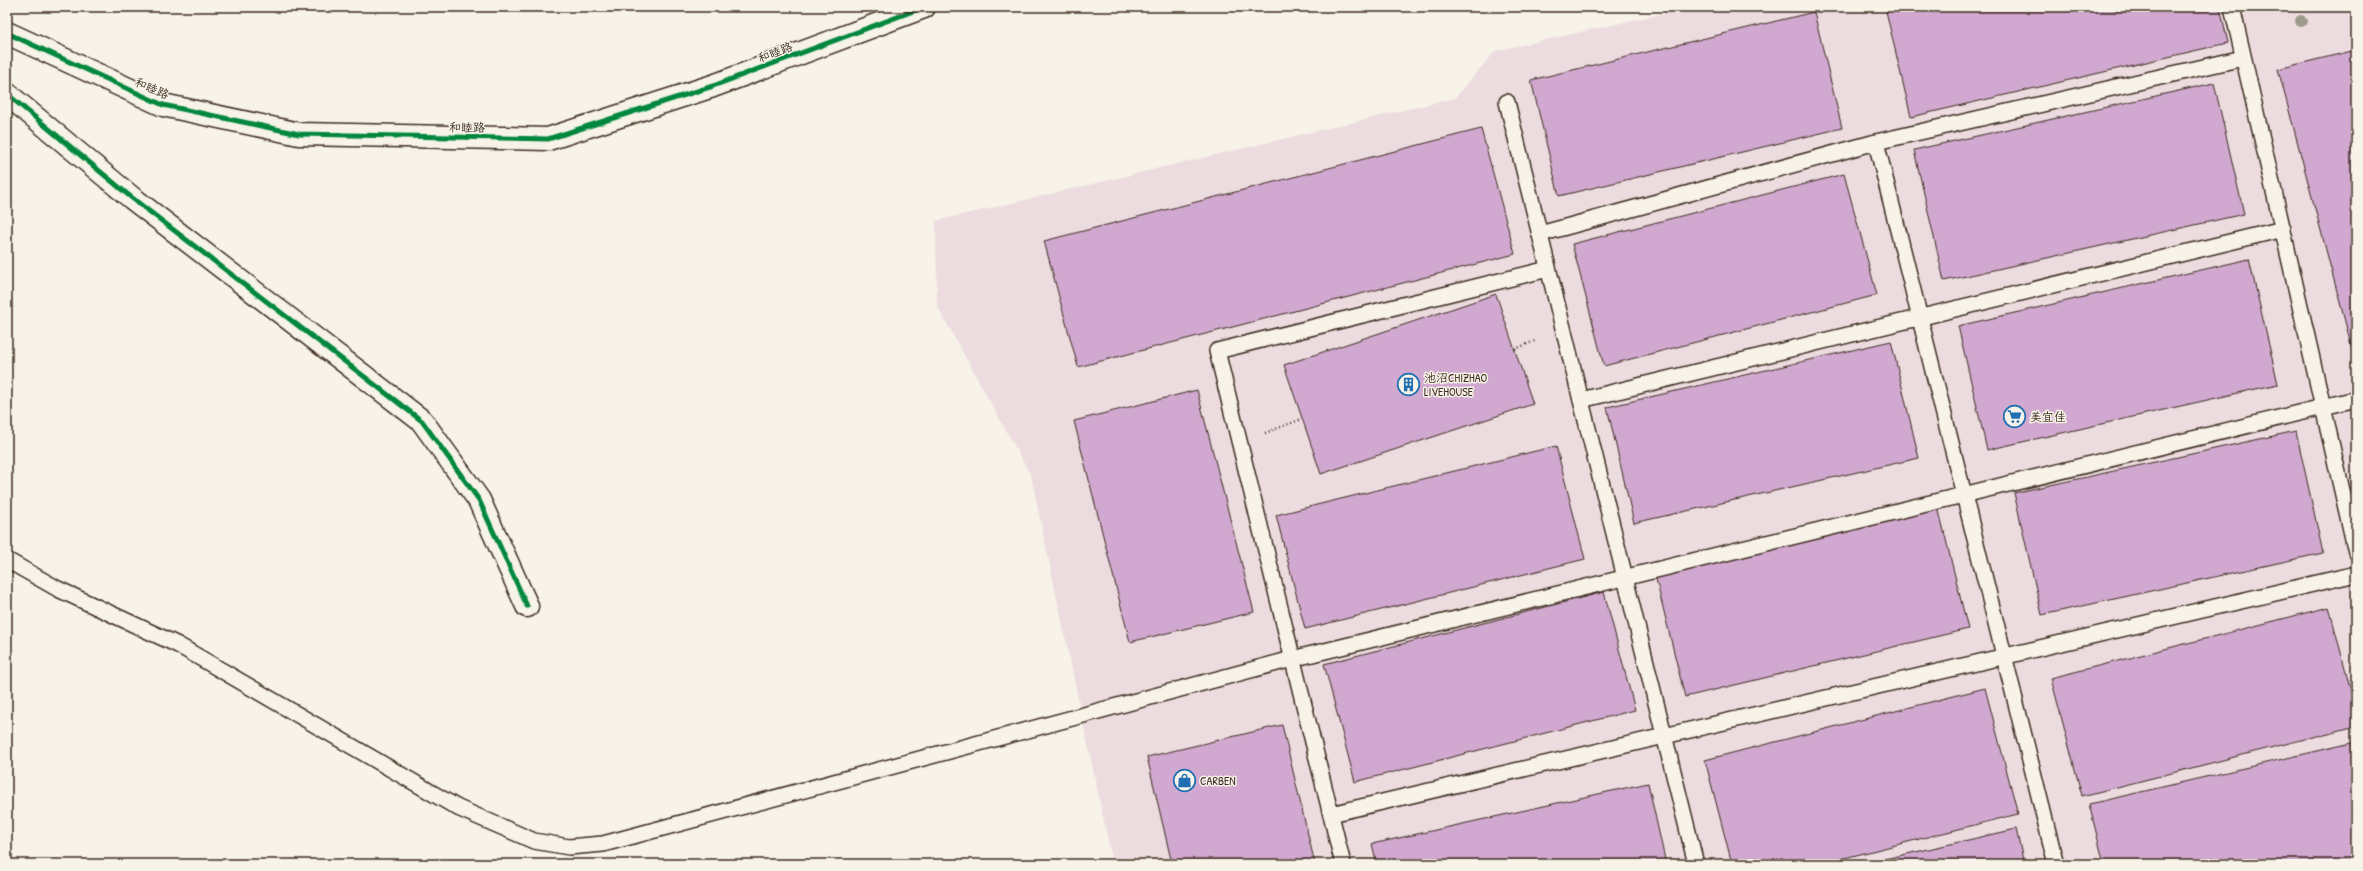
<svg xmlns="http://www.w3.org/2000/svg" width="2363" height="871" font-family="'Patrick Hand','LXGW WenKai TC',sans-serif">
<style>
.built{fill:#ecdce0}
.building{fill:#d1a8cf;stroke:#3b2a1e}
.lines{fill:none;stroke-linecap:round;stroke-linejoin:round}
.service-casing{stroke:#3b2a1e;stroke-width:18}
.minor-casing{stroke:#3b2a1e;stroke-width:25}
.path{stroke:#3b2a1e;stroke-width:2.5;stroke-dasharray:1 3;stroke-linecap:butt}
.service{stroke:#f7f3e8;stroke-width:15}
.minor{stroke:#f7f3e8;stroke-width:22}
.cycleway-casing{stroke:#f7f3e8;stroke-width:8}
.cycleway{stroke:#00873e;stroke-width:5}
.tree{fill:#9c9a8a}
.labels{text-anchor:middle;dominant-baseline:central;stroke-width:3;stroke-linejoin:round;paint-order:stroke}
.street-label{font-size:12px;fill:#3b2a1e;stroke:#f7f3e8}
.poi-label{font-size:12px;fill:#3b2a1e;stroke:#f7f3e8;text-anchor:start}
</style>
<rect width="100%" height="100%" fill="#f7f3e8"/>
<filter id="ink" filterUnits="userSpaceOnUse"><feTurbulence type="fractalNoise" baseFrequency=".025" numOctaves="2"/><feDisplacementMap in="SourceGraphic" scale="8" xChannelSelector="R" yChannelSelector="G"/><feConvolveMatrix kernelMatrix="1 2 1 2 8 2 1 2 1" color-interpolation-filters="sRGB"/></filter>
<g filter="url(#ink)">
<!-- built -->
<path class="built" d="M1692,7h664v857h-1243l-82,-388 -94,-170 -1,-85 519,-123 40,-47z"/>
<!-- building -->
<g class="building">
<path d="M1885,7h335l8,36 -317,74z"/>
<path d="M1814,12l28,116 -283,68 -28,-116z"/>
<path d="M2356,50v313l-78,-294z"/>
<path d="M2214,83l30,131 -300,67 -30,-131z"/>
<path d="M1481,129l34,125 -437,113 -34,-126z"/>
<path d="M1844,174l33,121 -273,71 -32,-122z"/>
<path d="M2249,259l29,125 -291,66 -29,-124z"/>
<path d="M1496,294l37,110 -212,70 -37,-109z"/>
<path d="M1891,341l28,117 -285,65 -27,-116z"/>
<path d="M1197,390l57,222 -124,30 -56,-221z"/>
<path d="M2296,431l27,122 -281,62 -28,-122z"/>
<path d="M1556,446l29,113 -280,70 -29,-114z"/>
<path d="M1938,507l30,122 -283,68 -30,-122z"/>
<path d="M1604,592l31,118 -280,72 -31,-118z"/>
<path d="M2329,607l27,103v16l-274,70 -31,-118z"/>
<path d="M1985,688l33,126 -197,50h-89l-27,-104z"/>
<path d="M1282,725l33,139h-143l-25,-107z"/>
<path d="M2356,742v122h-252l-15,-60z"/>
<path d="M1648,783l18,81h-289l-5,-20z"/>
<path d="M2016,829l8,35h-161z"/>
</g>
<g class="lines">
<defs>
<g id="service">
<path d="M2232,7l124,545"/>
<path d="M1507,102l189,762"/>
<path d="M1876,142l180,722"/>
<path d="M1540,234l336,-92 367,-84"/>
<path d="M1581,400l702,-171"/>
<path d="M7,560l51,29 120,56 280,163 76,33 35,6 34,-3 689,-185 1064,-260"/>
<path d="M1331,814l1025,-240"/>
<path d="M1343,864l-126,-513 331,-82"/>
</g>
<g id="minor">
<path d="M7,33l156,72 136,29 249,5 165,-53 211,-79"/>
<path d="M7,94l125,104 290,223 57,79 48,106"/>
</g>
</defs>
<!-- service casing -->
<use href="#service" class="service-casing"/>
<!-- minor casing -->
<use href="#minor" class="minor-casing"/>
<!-- path -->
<g class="path">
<path d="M1515,349l22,-9"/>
<path d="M1265,433l37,-14"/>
</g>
<!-- service -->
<use href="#service" class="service"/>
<!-- minor -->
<use href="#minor" class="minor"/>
<defs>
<g id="cycleway">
<path d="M7,33l156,72 136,29 249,5 165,-53 211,-79"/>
<path d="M7,94l125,104 290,223 57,79 48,106"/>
</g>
</defs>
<!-- cycleway casing -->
<use href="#cycleway" class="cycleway-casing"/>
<!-- cycleway -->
<use href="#cycleway" class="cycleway"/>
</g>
<!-- trees -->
<circle class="tree" cx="2301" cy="21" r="6"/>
</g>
<!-- icons -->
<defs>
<symbol id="building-ring" viewBox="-11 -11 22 22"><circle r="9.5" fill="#f7f3e8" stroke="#1f6fb2" stroke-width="1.5"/><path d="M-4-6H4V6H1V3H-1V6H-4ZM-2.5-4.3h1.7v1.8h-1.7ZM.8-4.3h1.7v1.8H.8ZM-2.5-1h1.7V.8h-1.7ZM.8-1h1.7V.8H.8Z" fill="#1f6fb2"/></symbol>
<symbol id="supermarket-ring" viewBox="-11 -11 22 22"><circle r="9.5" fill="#f7f3e8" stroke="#1f6fb2" stroke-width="1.5"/><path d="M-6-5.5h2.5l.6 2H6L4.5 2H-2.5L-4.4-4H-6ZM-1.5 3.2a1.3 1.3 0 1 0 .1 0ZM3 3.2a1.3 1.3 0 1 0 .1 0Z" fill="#1f6fb2"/></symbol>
<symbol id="shop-ring" viewBox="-11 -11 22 22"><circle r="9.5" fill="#f7f3e8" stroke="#1f6fb2" stroke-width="1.5"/><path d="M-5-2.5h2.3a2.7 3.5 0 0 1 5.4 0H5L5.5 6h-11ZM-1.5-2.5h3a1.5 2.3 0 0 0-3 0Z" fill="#1f6fb2"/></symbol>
</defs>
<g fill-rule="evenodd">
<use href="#building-ring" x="1396" y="372" width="25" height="25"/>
<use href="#supermarket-ring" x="2002" y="404" width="25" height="25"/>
<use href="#shop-ring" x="1172" y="768" width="25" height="25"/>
</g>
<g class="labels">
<!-- street labels -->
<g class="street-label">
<text transform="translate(775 52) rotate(-21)">和睦路</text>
<text transform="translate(152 88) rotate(23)">和睦路</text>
<text transform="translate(467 127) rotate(1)">和睦路</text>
</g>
<!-- poi labels -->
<g class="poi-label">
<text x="1424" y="377">池沼CHIZHAO<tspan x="1424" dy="14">LIVEHOUSE</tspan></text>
<text x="2030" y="416">美宜佳</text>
<text x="1200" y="780">CARBEN</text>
</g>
</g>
<!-- margin -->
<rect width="2363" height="871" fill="none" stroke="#f7f3e8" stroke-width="24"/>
<rect x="12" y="12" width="2339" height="847" fill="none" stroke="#3b2a1e" stroke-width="1.5" filter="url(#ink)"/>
</svg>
